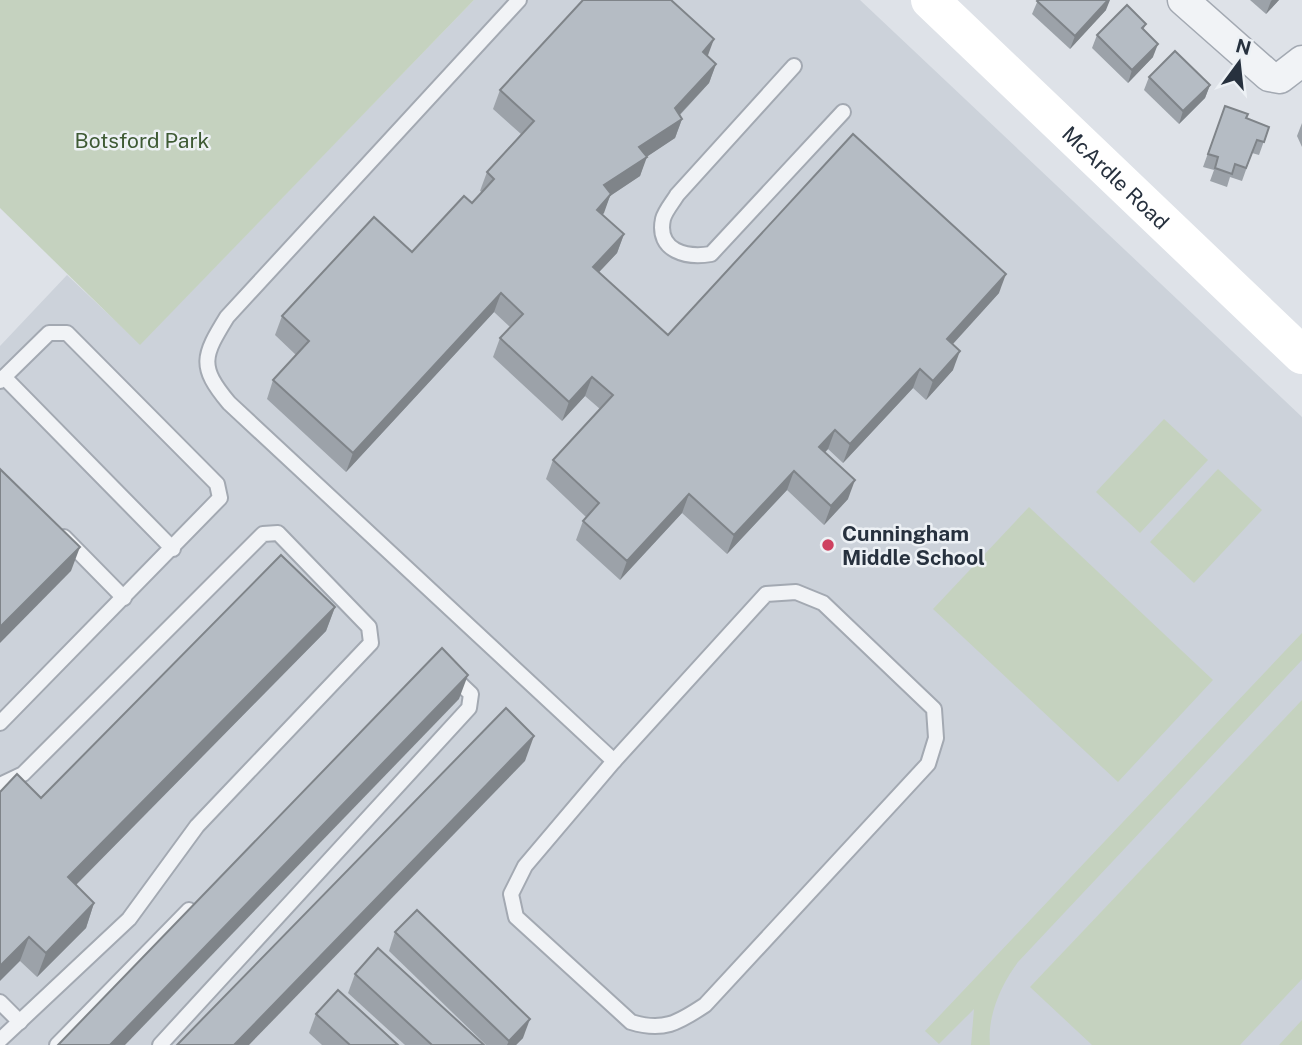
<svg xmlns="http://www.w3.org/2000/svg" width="1302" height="1045" font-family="'Public Sans',sans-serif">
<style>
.built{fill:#ccd2da}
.green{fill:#c5d2bf}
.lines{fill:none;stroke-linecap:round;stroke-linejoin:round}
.lane-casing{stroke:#a3a9b2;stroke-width:18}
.street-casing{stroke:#a3a9b2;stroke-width:33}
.lane{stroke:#f1f3f6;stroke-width:14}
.street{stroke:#f1f3f6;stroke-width:30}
.secondary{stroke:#fff;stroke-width:38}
.wall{fill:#9ca2a9}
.shaded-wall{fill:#7f8489}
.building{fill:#b5bcc4;stroke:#7f8489;stroke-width:2}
.poi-dot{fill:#ce4160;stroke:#edf1f5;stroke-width:2.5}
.labels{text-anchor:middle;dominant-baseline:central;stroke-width:5;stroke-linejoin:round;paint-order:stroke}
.park-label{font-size:21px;fill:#3e5a34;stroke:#edf1f5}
.street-label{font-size:21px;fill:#27313e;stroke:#edf1f5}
.poi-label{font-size:21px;font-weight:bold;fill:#27313e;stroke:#edf1f5;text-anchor:start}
</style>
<rect width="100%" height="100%" fill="#dee2e8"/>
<!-- built -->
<path class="built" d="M474,0h386l442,417v628h-1302v-699l67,-71 73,69z"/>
<!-- green -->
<g class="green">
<path d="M0,0h474l-334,345 -140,-137z"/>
<path d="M1164,419l44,41 -68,73 -44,-41z"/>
<path d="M1218,469l44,41 -68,73 -44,-41z"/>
<path d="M1029,507l184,173 -95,102 -185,-173z"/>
<path d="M1302,633v27l-284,302c-17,23 -31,54 -28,83h-19l3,-36 -35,35 -14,-13z"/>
<path d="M1302,700v279l-62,66h-148l-62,-58z"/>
<path d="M1302,1020v25h-23z"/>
</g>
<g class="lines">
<defs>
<g id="lane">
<path d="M519,0l-292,317c-24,39 -29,49 2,86l385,358"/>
<path d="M794,66l-117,129c-4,7 -12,16 -14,24 -7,33 25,39 48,35l132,-142"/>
<path d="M4,377l169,172"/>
<path d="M0,381l49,-48h18l150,151 3,14 -220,225"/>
<path d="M64,537l60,61"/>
<path d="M796,592l27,11 111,106 2,29 -8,26 -223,241c-27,18 -42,27 -74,17l-115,-105 -5,-23 14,-28 89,-105 152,-167z"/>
<path d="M0,785l23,-11 240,-240 15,-1 91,94 2,16 -174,183 -68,93 -129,121"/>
<path d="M0,1002l20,20"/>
<path d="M57,1045l132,-135"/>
<path d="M160,1045l309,-337 2,-14 -20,-19"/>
</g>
<path id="street" d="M1183,0l86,76 11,2 22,-17"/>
</defs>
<!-- lane casing -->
<use href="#lane" class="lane-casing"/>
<!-- street casing -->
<use href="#street" class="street-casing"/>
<!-- lane -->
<use href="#lane" class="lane"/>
<!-- street -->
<use href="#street" class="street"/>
<!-- secondary -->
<path class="secondary" id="s1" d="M930,0l372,355"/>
</g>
<!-- wall -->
<g class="wall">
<path d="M1038,0l68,10 -36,39 -38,-35z"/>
<path d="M1250,0h29l-13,14z"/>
<path d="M1146,24l-3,6 10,27 -25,26 -36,-35 5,-13z"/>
<path d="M708,56l8,8 -7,19 -29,32 2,4 -7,19 -29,19 -6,19 -30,20 -8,19 22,19 -7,19 -18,19 69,63 331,-42 -46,51v26l-27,30 -13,-12 -70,75 -15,-14 -3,3 23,47 -24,26 -37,-35 -60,64 -45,-41 -62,67 -44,-40 7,-19 3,-4 -40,-38 7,-19 47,-51 -15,-13 -23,25 -69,-64 7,-19 10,-11 -16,-15 -148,160 -79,-73 6,-19 23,-25 -21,-20 7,-19 130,-64 60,-49 10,-11 -2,-1 7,-19 34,-38 -28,-25 7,-19z"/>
<path d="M1149,77l61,8 -5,13 -26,26 -35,-34z"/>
<path d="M1225,106l21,12 23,9 -10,28 -7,-2 -10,28 -12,-4 -3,10 -17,-6 4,-11 -11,-3z"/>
<path d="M1302,123v24l-5,-11z"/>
<path d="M335,607l-9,24 -250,254 18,18 -8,25 -49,49 -17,-16 21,-163z"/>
<path d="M395,932l128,106 -7,7h-30l-97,-94z"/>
<path d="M355,974l129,71h-79l-57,-52z"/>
<path d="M316,1014l82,31h-76l-13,-12z"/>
</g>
<!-- shaded-wall -->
<g class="shaded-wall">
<path d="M1108,0h2l-4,10 -36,39 5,-13z"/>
<path d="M1272,0h7l-13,14 5,-13z"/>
<path d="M714,39l-7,19 -4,-6z"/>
<path d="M1158,44l-5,13 -25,26 4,-13z"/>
<path d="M716,64l-7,19 -41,44 7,-19z"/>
<path d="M1210,85l-5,13 -26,26 4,-13z"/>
<path d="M682,119l-7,19 -42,28 6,-19z"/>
<path d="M647,157l-7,19 -30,20 -6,17 -14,16 14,-44z"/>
<path d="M624,234l-7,19 -31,33 7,-19z"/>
<path d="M1006,274l-7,19 -59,65 7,-19z"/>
<path d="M501,293l-7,19 -148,160 7,-19z"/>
<path d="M960,351l-7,19 -27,30 7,-19z"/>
<path d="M920,369l-7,19 -70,75 7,-19z"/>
<path d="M592,377l-7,19 -23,25 7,-19z"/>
<path d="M835,430l-7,19 -16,17 7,-19z"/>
<path d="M794,471l-7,19 -60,64 7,-19z"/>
<path d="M855,480l-7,19 -24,26 7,-19z"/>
<path d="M689,494l-7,19 -62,67 7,-19z"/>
<path d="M80,547l-9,24 -71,72v-16z"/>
<path d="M335,607l-9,24 -267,271 9,-25z"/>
<path d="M468,675l-9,24 -334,346h-15z"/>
<path d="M534,736l-9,25 -276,284h-15z"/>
<path d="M94,903l-8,25 -49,49 9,-24z"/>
<path d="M29,937l-9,24 -20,20v-15z"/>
<path d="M530,1019l-7,19 -7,7h-9l2,-4z"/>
</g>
<!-- building -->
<g class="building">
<path d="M583,0h88l43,39 -11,13 13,12 -41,44 7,11 -43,28 8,10 -43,28 7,9 -14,16 27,24 -31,33 75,68 185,-201 153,140 -59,65 13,12 -27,30 -13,-12 -70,75 -15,-14 -16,17 36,33 -24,26 -37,-35 -60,64 -45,-41 -62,67 -44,-40 16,-18 -46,-43 60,-65 -21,-18 -23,25 -69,-64 23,-24 -22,-21 -148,160 -80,-73 36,-39 -27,-25 92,-99 38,35 52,-56 8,7 22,-24 -7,-7 47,-51 -34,-31z"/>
<path d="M1038,0h70l-33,36 -38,-35z"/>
<path d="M1127,5l19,19 -4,4 16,16 -26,26 -35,-35z"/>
<path d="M1175,51l35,34 -27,26 -34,-34z"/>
<path d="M1225,106l23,8 -2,4 23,9 -5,15 -7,-2 -11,28 -11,-4 -3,10 -17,-6 3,-11 -10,-3z"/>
<path d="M0,469l80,78 -80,80z"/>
<path d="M281,555l54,52 -267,270 26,26 -48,50 -17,-16 -29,29v-174l17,-18 24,24z"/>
<path d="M442,648l26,27 -358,370h-52z"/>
<path d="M506,708l28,28 -300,309h-57z"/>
<path d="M417,910l113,109 -21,22 -114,-109z"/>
<path d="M378,948l106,97h-52l-77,-71z"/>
<path d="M338,990l60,55h-48l-34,-31z"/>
</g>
<!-- markers -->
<circle class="poi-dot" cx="828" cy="545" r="7"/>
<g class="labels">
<!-- park labels -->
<g class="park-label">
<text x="142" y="140">Botsford Park</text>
</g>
<!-- street labels -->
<g class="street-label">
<text stroke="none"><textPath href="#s1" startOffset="257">McArdle Road</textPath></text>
</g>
<!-- poi labels -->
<g class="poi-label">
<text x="842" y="533">Cunningham<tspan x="842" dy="24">Middle School</tspan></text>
</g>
</g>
<!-- north arrow -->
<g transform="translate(1239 63) rotate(15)" stroke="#edf1f5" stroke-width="5" paint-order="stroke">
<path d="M0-5L12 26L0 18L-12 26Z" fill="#27313e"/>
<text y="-10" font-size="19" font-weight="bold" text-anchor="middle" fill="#27313e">N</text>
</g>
</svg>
